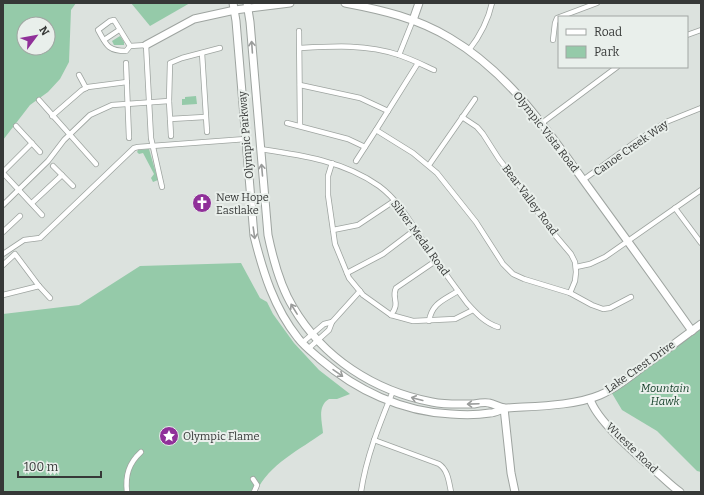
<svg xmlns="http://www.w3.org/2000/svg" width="704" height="495" font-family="Bitter,serif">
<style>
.green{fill:#95caa9;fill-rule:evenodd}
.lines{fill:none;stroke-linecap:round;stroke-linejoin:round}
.street-casing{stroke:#9ea4a0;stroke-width:6}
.secondary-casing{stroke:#9ea4a0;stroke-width:9}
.street{stroke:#fff;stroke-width:4.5}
.secondary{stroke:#fff;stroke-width:7}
.oneway{stroke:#9a9c9b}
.labels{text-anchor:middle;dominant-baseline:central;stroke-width:4;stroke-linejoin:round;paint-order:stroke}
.street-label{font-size:11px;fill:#363837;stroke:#e9efeb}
.poi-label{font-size:11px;fill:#363837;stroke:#e9efeb;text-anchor:start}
.park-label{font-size:11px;font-style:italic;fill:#133e27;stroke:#e9efeb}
</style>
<rect width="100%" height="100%" fill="#dce2de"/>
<!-- green -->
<g class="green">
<path d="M3,3h73l-5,7 -2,52 -9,17 -12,13 -18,13 -27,35zM24,24h24v24h-24z"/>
<path d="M131,3h59l-40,23z"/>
<path d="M120,36l4,6v3h-10l-2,-4z"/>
<path d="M196,96l1,8 -15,1v-6h3v-2z"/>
<path d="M149,149l9,31 -5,2 -2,-4 3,-4 -11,-21 -4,1 -2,-2 1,-2z"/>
<path d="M241,263l19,35 7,4 6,12 21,29 25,27 31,24 -13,5h-8c-12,7 -7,22 -6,34 -21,15 -56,33 -66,58l-4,-2 -3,3h-247v-178l76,-9 61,-39z"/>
<path d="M701,324v148l-4,-1 -40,-40 -35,-21 -12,-20z"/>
</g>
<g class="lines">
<defs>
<g id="street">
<path d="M299,31l1,95"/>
<path d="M687,35l14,-5"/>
<path d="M104,40l15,-10"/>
<path d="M553,40l2,-17 2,-5 40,-15"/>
<path d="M130,46l-4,5c-19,0 -20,-7 -28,-21l12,-9 4,-1 16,26 16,-1 5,93 11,49"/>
<path d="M300,48c34,-2 67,-4 99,7 12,4 24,10 35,15"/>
<path d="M469,50c11,-14 19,-29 23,-47"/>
<path d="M202,53l5,79"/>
<path d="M399,55l14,-35"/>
<path d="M126,63l3,75"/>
<path d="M79,75l7,13"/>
<path d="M300,85l60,13 28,13"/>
<path d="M39,100l57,64"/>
<path d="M52,116l30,-26 6,-3 39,-5"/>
<path d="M462,117l15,10 6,7 16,25 18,23 32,46 22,26 4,8 1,10 -1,9 -5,12"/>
<path d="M170,119l35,-2"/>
<path d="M287,123l61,16 17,8"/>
<path d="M542,123l75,-56"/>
<path d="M16,126l24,26"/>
<path d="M376,130l37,23 24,20 39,49 27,42 10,10 11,5 46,14 22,12 11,4 7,-1 21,-11"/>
<path d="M171,136l-2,-35 1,-38 12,-5 38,-10"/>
<path d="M260,149c41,6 84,12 119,37 19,14 31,35 44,55 14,21 29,42 44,62 9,10 18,20 31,24"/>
<path d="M356,161l20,-31 42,-67"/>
<path d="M332,163l-4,13v19l7,49 14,34 14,17 28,20 22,6 42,-2 18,-9"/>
<path d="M429,165l46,-66"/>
<path d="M53,166l20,20"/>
<path d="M3,172l29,-29"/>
<path d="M3,173l39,42"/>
<path d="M583,180l51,-37 32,-21 35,-14"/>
<path d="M32,203l30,-28"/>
<path d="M3,205l45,-44 16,-21 26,-25 22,-10 57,-4"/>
<path d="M675,208l26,35"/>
<path d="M333,230l25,-5 36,-24"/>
<path d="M3,232l17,-16"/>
<path d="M3,254l21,-14 16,-2 94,-90 4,-1 108,-8"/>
<path d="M3,265l12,-11 24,32 11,12"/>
<path d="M576,267l14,-3 15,-7 96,-67"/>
<path d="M347,273l36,-19 33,-25"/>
<path d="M3,295l36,-9"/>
<path d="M391,315c10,-13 0,-16 5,-27l41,-28"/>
<path d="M429,321c3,-18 15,-21 29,-30"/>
<path d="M302,343l22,-19 8,-2"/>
<path d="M308,349l21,-19 3,-8 28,-31"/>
<path d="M374,440l65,24c9,6 10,18 12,28"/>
<path d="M253,479l4,6 -3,7"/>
<path d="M127,492c-2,-17 2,-29 14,-40"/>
<path d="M361,492c5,-35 19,-69 32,-101"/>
</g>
<g id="secondary">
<path d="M233,3l3,18 18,215c9,36 20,72 44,102 6,8 14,14 22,21 36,31 82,53 131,55 12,1 27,1 39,-1 6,0 11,-4 17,-5 29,-2 67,-2 93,-13 16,-7 31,-19 45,-30 19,-13 37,-27 56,-41"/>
<path d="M247,3l3,19 18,213c5,24 12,51 25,72 30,51 81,84 139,95 14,3 28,2 42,2 5,-1 11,-2 15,-1 5,1 10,4 15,5"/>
<path d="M345,3c37,7 72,15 105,35 61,36 99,95 139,150 35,48 69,95 103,143"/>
<path d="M413,20l6,-17"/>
<path d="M146,45l48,-26 41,-9 55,-7"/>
<path d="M590,399c7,22 46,55 64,71 9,7 17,16 26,22"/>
<path d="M504,408l7,65 4,19"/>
</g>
</defs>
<!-- street casing -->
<use href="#street" class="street-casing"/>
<!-- secondary casing -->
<use href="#secondary" class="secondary-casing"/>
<!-- street -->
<use href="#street" class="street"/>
<!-- secondary -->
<use href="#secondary" class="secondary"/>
</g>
<!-- one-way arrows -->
<defs><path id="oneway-shaft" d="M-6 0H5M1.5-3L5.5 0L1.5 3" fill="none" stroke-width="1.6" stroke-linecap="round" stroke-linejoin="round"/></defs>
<g class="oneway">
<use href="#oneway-shaft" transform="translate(252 47) rotate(-94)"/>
<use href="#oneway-shaft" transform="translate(262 170) rotate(-95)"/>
<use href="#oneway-shaft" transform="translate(254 233) rotate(82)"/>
<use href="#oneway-shaft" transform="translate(294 309) rotate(-122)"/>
<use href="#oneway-shaft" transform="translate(338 373) rotate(35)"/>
<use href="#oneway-shaft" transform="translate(417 399) rotate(-165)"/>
<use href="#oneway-shaft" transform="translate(473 404) rotate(178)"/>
</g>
<!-- icons -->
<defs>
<symbol id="church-disc" viewBox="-11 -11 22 22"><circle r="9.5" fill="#903099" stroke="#e9efeb"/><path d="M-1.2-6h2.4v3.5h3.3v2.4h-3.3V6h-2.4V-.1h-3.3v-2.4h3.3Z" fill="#fff"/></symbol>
<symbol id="sight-disc" viewBox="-11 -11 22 22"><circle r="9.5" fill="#903099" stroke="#e9efeb"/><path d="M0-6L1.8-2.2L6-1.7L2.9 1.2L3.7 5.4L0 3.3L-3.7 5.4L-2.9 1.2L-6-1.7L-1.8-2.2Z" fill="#fff"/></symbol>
</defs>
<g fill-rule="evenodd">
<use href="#church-disc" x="191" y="192" width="22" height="22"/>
<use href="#sight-disc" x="158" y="425" width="22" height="22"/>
</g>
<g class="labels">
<!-- street labels -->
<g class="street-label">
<text transform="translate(546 132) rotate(52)">Olympic Vista Road</text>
<text transform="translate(246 135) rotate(-95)">Olympic Parkway</text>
<text transform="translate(631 148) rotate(-35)">Canoe Creek Way</text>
<text transform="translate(530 200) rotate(53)">Bear Valley Road</text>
<text transform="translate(420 238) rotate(54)">Silver Medal Road</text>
<text transform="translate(640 367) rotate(-35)">Lake Crest Drive</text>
<text transform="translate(632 448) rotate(44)">Wueste Road</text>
</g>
<!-- poi labels -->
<g class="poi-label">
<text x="216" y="197">New Hope<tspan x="216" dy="13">Eastlake</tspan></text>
<text x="183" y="436">Olympic Flame</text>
</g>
<!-- park labels -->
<g class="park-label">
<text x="665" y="388">Mountain<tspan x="665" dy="13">Hawk</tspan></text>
</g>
</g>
<!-- border -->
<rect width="704" height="495" fill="none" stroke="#363837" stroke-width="8"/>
<!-- legend -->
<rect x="558" y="16" width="130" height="52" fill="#e9efeb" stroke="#a1a6a3"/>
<rect x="566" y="29" width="20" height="6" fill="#ffffff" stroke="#a1a6a3"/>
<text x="594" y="36" font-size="12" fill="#363837">Road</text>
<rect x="566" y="46" width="20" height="12" fill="#95caa9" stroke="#a1a6a3"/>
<text x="594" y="56" font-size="12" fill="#363837">Park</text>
<!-- north arrow -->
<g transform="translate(36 36) rotate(58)"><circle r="19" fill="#e9efeb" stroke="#a1a6a3"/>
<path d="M0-3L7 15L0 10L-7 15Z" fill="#903099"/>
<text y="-6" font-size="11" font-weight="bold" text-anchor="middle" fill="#363837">N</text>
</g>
<!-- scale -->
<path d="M18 471v6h83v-6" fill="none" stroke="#363837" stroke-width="2"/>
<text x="24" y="471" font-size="12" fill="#363837" stroke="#e9efeb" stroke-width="3" paint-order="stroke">100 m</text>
</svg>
